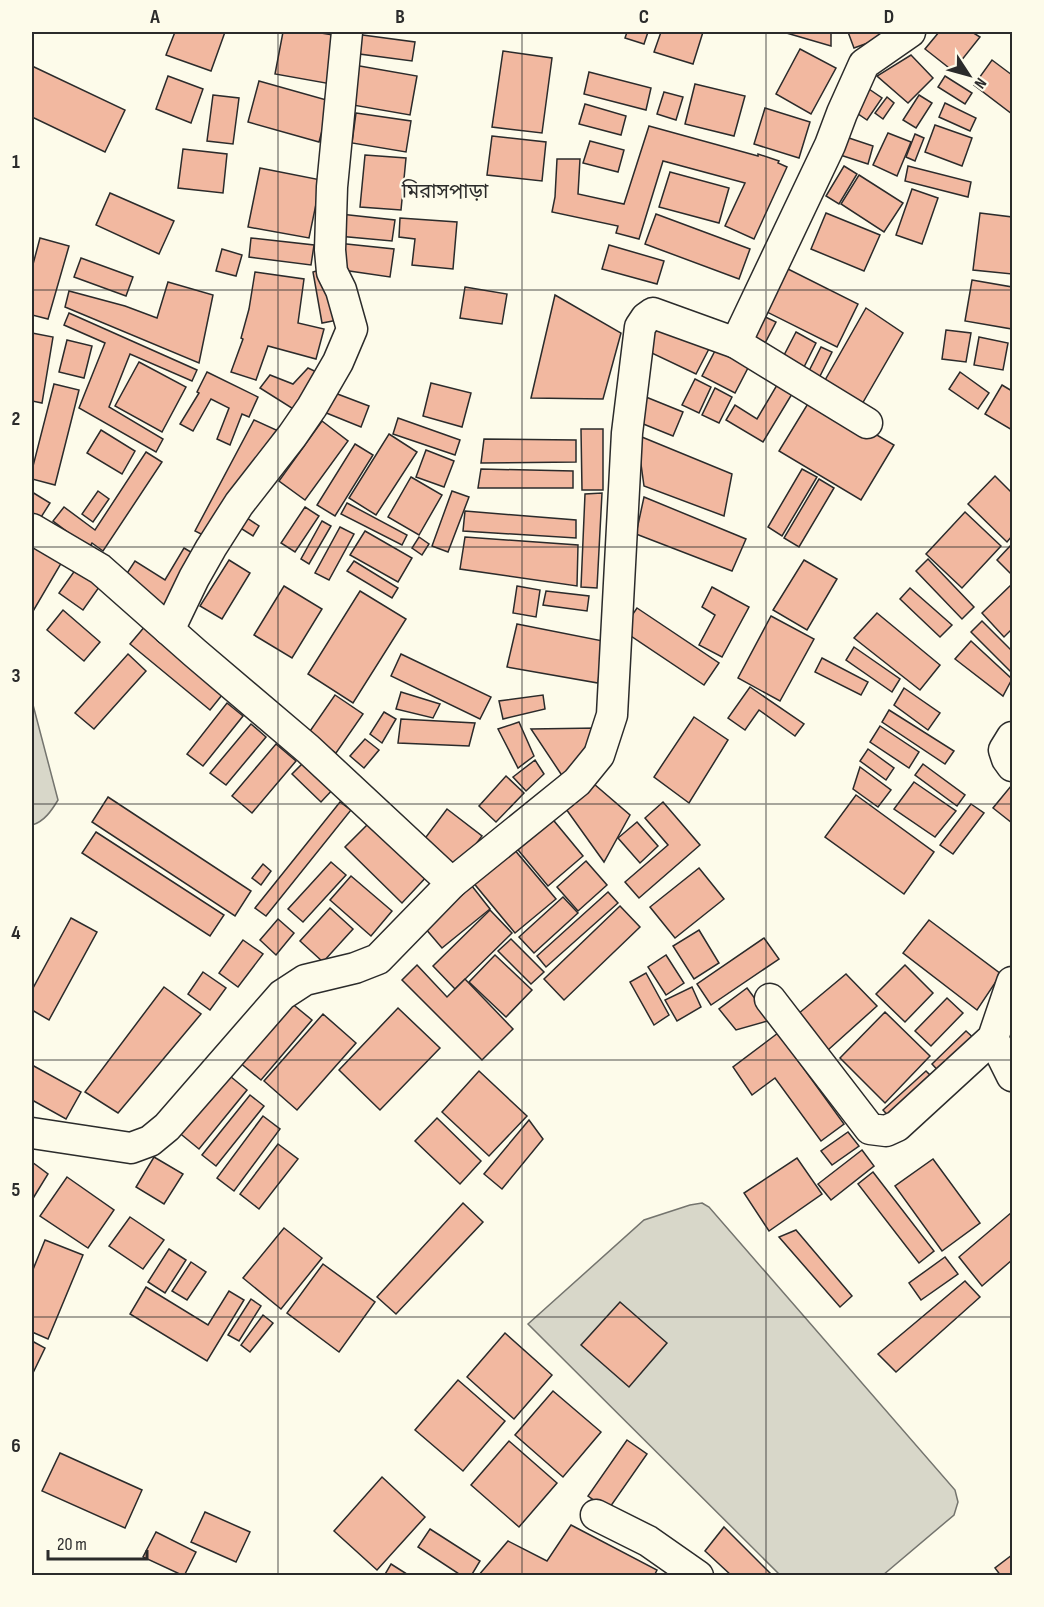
<svg xmlns="http://www.w3.org/2000/svg" width="1044" height="1607" font-family="'Sofia Sans Condensed','Noto Sans Bengali',sans-serif">
<style>
.water{fill:#d8d7c9;stroke:#74746e;stroke-width:1.5}
.building{fill:#f2b8a0;stroke:#2b2b2b;stroke-width:1.5}
.lines{fill:none;stroke-linecap:round;stroke-linejoin:round}
.street-casing{stroke:#2b2b2b;stroke-width:33}
.street{stroke:#fdfbea;stroke-width:30}
.grid{fill:none;stroke:#2b2b2b;stroke-width:1.5;stroke-opacity:0.55}
.labels{text-anchor:middle;dominant-baseline:central;stroke-width:4.5;stroke-linejoin:round;paint-order:stroke}
.neighbourhood-label{font-size:20px;fill:#2b2b2b;stroke:#fdfbea}
.neatline{fill:none;stroke:#2b2b2b;stroke-width:2}
.grid-label{font-size:20px;text-anchor:middle;font-weight:bold;fill:#2b2b2b}
</style>
<rect width="100%" height="100%" fill="#fdfbea"/>
<!-- water -->
<g class="water">
<path d="M32,701l26,99c-6,10 -14,22 -26,25z"/>
<path d="M702,1203l7,4 246,283 3,12 -4,13 -71,60h-103l-252,-251 116,-104 46,-15z"/>
</g>
<!-- building -->
<g class="building">
<path d="M175,32h50l-14,39 -45,-16z"/>
<path d="M283,32h32l24,4 -8,48 -56,-10z"/>
<path d="M627,32h21l-4,12 -19,-6z"/>
<path d="M661,32h42l-10,32 -39,-12z"/>
<path d="M783,32h48v14z"/>
<path d="M848,32h37l2,4 -33,12z"/>
<path d="M939,32h33l8,5 -27,34 -28,-22z"/>
<path d="M355,34l60,8 -3,19 -60,-8z"/>
<path d="M800,49l36,19 -25,46 -35,-20z"/>
<path d="M503,51l49,7 -10,75 -50,-6z"/>
<path d="M911,55l22,23 -25,25 -31,-27z"/>
<path d="M992,60l20,15v39l-38,-29z"/>
<path d="M354,65l63,11 -7,39 -63,-11z"/>
<path d="M32,66l93,44 -20,42 -73,-35z"/>
<path d="M589,72l62,16 -5,22 -62,-16z"/>
<path d="M168,76l35,13 -12,34 -35,-14z"/>
<path d="M945,76l27,17 -7,11 -27,-17z"/>
<path d="M259,81l71,20 -11,41 -71,-20z"/>
<path d="M695,84l50,12 -11,40 -49,-12z"/>
<path d="M866,87l16,11 -15,22 -16,-11z"/>
<path d="M664,92l19,5 -7,23 -19,-6z"/>
<path d="M213,95l26,3 -6,46 -26,-3z"/>
<path d="M919,95l13,8 -16,25 -13,-8z"/>
<path d="M887,97l7,6 -11,16 -8,-6z"/>
<path d="M945,103l31,15 -6,13 -31,-14z"/>
<path d="M585,104l41,12 -5,19 -42,-11z"/>
<path d="M765,108l45,14 -11,36 -45,-14z"/>
<path d="M356,113l55,8 -5,31 -54,-9z"/>
<path d="M935,125l37,13 -10,28 -37,-14z"/>
<path d="M649,126l109,30v-2l21,7 -1,2 9,4 -33,72 -29,-13 20,-43 -82,-22 -24,78 -23,-6 2,-7 -66,-14 3,-15 2,-38h23l-2,35 46,10z"/>
<path d="M888,133l23,9 -14,34 -24,-11z"/>
<path d="M915,134l9,4 -9,23 -9,-4z"/>
<path d="M840,135l33,11 -5,18 -34,-11z"/>
<path d="M492,136l54,6 -4,39 -55,-6z"/>
<path d="M590,141l34,9 -6,22 -35,-9z"/>
<path d="M183,149l44,5 -4,39 -45,-5z"/>
<path d="M365,155l41,3 -5,52 -41,-3z"/>
<path d="M844,166l13,8 -18,30 -13,-8z"/>
<path d="M908,166l63,16 -3,15 -63,-16z"/>
<path d="M260,168l61,12 -12,58 -61,-11z"/>
<path d="M670,172l59,16 -10,35 -60,-16z"/>
<path d="M859,175l44,28 -19,29 -43,-28z"/>
<path d="M912,189l26,9 -16,46 -26,-9z"/>
<path d="M110,193l64,28 -15,33 -63,-29z"/>
<path d="M826,213l54,22 -16,36 -53,-22z"/>
<path d="M980,213l32,4v57l-39,-4z"/>
<path d="M340,214l55,6 -3,21 -54,-5z"/>
<path d="M656,214l94,35 -11,30 -94,-35z"/>
<path d="M400,218l57,4 -4,47 -41,-4 3,-26 -16,-2z"/>
<path d="M40,238l29,8 -21,73 -16,-4v-47z"/>
<path d="M251,238l63,7 -3,20 -62,-8z"/>
<path d="M337,243l57,6 -4,28 -54,-8z"/>
<path d="M609,245l55,16 -7,23 -55,-15z"/>
<path d="M222,249l20,6 -6,21 -20,-5z"/>
<path d="M81,258l52,19 -7,19 -52,-19z"/>
<path d="M776,263l82,41 -21,43 -82,-41z"/>
<path d="M326,268l12,52 -16,3 -9,-51z"/>
<path d="M255,272l49,7 -6,44 26,6 -8,30 -48,-13 -12,34 -25,-8 12,-33 -2,-1 8,-29z"/>
<path d="M972,280l40,7v42l-47,-8z"/>
<path d="M168,282l45,13 -14,68 -134,-56 4,-16 56,15 32,12z"/>
<path d="M465,287l42,7 -5,30 -42,-6z"/>
<path d="M555,295l66,38 -18,66 -72,-1z"/>
<path d="M866,308l37,25 -45,78 -38,-22z"/>
<path d="M755,312l21,10 -13,25 -20,-10z"/>
<path d="M69,313l128,57 -5,11 -62,-27 -21,53 54,32 -7,13 -77,-44 26,-65 -41,-18z"/>
<path d="M654,319l58,24 -16,31 -57,-27z"/>
<path d="M946,330l25,3 -5,29 -24,-3z"/>
<path d="M796,332l20,11 -15,30 -21,-10z"/>
<path d="M32,333l21,4 -11,66 -10,-2z"/>
<path d="M979,337l29,6 -5,27 -29,-5z"/>
<path d="M67,340l25,6 -8,32 -25,-6z"/>
<path d="M717,347l33,17 -15,29 -33,-17z"/>
<path d="M821,347l11,5 -16,32 -11,-5z"/>
<path d="M139,362l47,25 -24,45 -47,-26z"/>
<path d="M308,368l13,6 -23,38 -38,-24 10,-13 23,9z"/>
<path d="M207,372l51,25 -9,20 -7,-3 -12,31 -13,-6 12,-31 -18,-9 -18,32 -13,-7 19,-31 -2,-1z"/>
<path d="M960,372l29,21 -11,16 -29,-20z"/>
<path d="M695,379l16,8 -12,26 -17,-8z"/>
<path d="M431,383l40,10 -9,34 -39,-11z"/>
<path d="M54,384l25,6 -24,95 -23,-6v-9z"/>
<path d="M777,385l15,9 -29,48 -37,-22 9,-15 22,14z"/>
<path d="M1002,385l10,6v39l-27,-16z"/>
<path d="M715,388l17,9 -13,26 -17,-8z"/>
<path d="M327,390l42,16 -8,21 -42,-17z"/>
<path d="M641,395l42,17 -10,24 -42,-17z"/>
<path d="M812,397l82,48 -33,55 -82,-49z"/>
<path d="M398,418l62,22 -5,15 -62,-21z"/>
<path d="M254,420l31,14 -78,103 -12,-6z"/>
<path d="M322,421l26,20 -43,59 -26,-19z"/>
<path d="M581,429h22v61h-21z"/>
<path d="M101,430l34,21 -13,23 -35,-21z"/>
<path d="M389,434l28,18 -41,63 -27,-17z"/>
<path d="M637,435l95,39 -8,42 -80,-30z"/>
<path d="M484,439l92,1v22l-95,1z"/>
<path d="M355,444l18,11 -38,61 -18,-11z"/>
<path d="M426,450l28,11 -10,26 -28,-10z"/>
<path d="M146,452l16,10 -59,89 -11,-8 -3,5 -36,-27 11,-14 31,23z"/>
<path d="M481,469l92,2v17h-95z"/>
<path d="M802,469l15,8 -35,59 -14,-9z"/>
<path d="M995,476l17,17v43l-5,6 -39,-38z"/>
<path d="M411,477l31,18 -23,40 -31,-18z"/>
<path d="M819,479l15,9 -35,59 -15,-9z"/>
<path d="M98,491l11,8 -16,23 -11,-8z"/>
<path d="M452,491l17,6 -21,55 -16,-6z"/>
<path d="M32,492l18,11 -12,19 -6,-5z"/>
<path d="M602,493l-5,95 -16,-1 4,-93z"/>
<path d="M644,497l102,42 -14,32 -96,-37z"/>
<path d="M347,503l60,32 -5,10 -61,-31z"/>
<path d="M305,507l14,9 -24,36 -14,-9z"/>
<path d="M465,511l111,9v18l-113,-7z"/>
<path d="M965,512l36,34 -39,42 -36,-34z"/>
<path d="M241,514l18,12 -6,10 -19,-12z"/>
<path d="M322,521l9,5 -22,38 -8,-5z"/>
<path d="M340,527l14,7 -25,46 -14,-7z"/>
<path d="M365,531l47,27 -14,24 -48,-27z"/>
<path d="M419,537l10,7 -7,11 -10,-7z"/>
<path d="M465,537l113,8 -1,41 -117,-17z"/>
<path d="M32,542l34,13 -34,58z"/>
<path d="M1012,544v31l-15,-15z"/>
<path d="M184,548l17,10 -30,53 -49,-30 13,-20 30,19z"/>
<path d="M928,559l46,48 -12,12 -46,-48z"/>
<path d="M229,560l21,13 -28,46 -22,-13z"/>
<path d="M804,560l33,19 -30,51 -34,-20z"/>
<path d="M354,561l44,27 -6,10 -45,-27z"/>
<path d="M78,566l24,17 -19,27 -24,-17z"/>
<path d="M1012,584v45l-8,8 -22,-24z"/>
<path d="M284,586l38,23 -30,49 -38,-23z"/>
<path d="M517,586l23,4 -4,27 -23,-4z"/>
<path d="M712,587l37,20 -27,50 -23,-12 16,-30 -13,-8z"/>
<path d="M910,588l42,37 -12,12 -40,-38z"/>
<path d="M360,591l46,28 -53,84 -45,-29z"/>
<path d="M546,591l43,5 -2,15 -44,-6z"/>
<path d="M637,608l82,55 -15,22 -82,-55z"/>
<path d="M63,610l37,32 -16,19 -37,-31z"/>
<path d="M877,613l63,52 -20,25 -66,-52z"/>
<path d="M771,616l43,23 -34,62 -42,-23z"/>
<path d="M982,621l30,30v22l-41,-41z"/>
<path d="M517,624l86,17 -5,42 -91,-16z"/>
<path d="M146,625l80,65 -16,20 -80,-66z"/>
<path d="M971,641l41,38 -9,17 -48,-37z"/>
<path d="M854,647l46,32 -8,13 -46,-32z"/>
<path d="M128,654l18,17 -52,58 -19,-16z"/>
<path d="M401,654l90,43 -11,22 -89,-43z"/>
<path d="M822,658l46,24 -7,13 -46,-23z"/>
<path d="M750,687l54,37 -9,12 -36,-26 -14,20 -17,-12z"/>
<path d="M904,688l36,25 -12,17 -34,-25z"/>
<path d="M401,692l39,12 -7,14 -37,-9z"/>
<path d="M335,695l28,19 -27,39 -28,-19z"/>
<path d="M543,695l2,14 -42,10 -4,-18z"/>
<path d="M227,703l16,13 -40,50 -16,-12z"/>
<path d="M889,710l65,41 -9,13 -63,-42z"/>
<path d="M384,712l12,7 -14,24 -12,-9z"/>
<path d="M694,717l34,23 -39,63 -35,-26z"/>
<path d="M401,719l74,4 -6,23 -71,-3z"/>
<path d="M519,722l15,34 -16,12 -20,-39z"/>
<path d="M251,724l15,13 -40,48 -16,-12z"/>
<path d="M880,726l39,26 -10,16 -39,-26z"/>
<path d="M597,728l-32,52 -34,-51z"/>
<path d="M365,739l14,11 -15,18 -14,-12z"/>
<path d="M276,744l20,17 -44,52 -20,-17z"/>
<path d="M868,749l26,19 -8,12 -26,-19z"/>
<path d="M307,759l28,28 -14,15 -29,-28z"/>
<path d="M535,760l9,14 -18,17 -13,-14z"/>
<path d="M923,764l42,31 -8,11 -42,-31z"/>
<path d="M860,767l31,23 -13,17 -25,-18z"/>
<path d="M506,776l18,17 -28,29 -17,-16z"/>
<path d="M587,778l43,37 -26,47 -38,-53z"/>
<path d="M914,782l42,29 -21,26 -41,-28z"/>
<path d="M1011,786l1,2v35l-19,-15z"/>
<path d="M856,795l78,57 -30,42 -79,-57z"/>
<path d="M108,797l143,94 -16,25 -143,-94z"/>
<path d="M340,802l11,8 -85,106 -11,-8z"/>
<path d="M663,802l37,43 -61,53 -14,-16 43,-37 -23,-27z"/>
<path d="M971,804l13,9 -31,41 -13,-9z"/>
<path d="M447,809l35,27 -24,32 -35,-27z"/>
<path d="M545,810l38,46 -35,30 -39,-47z"/>
<path d="M373,819l56,55 -27,29 -57,-56z"/>
<path d="M637,822l21,24 -18,17 -22,-25z"/>
<path d="M96,832l128,83 -14,21 -128,-83z"/>
<path d="M508,842l48,57 -41,34 -48,-58z"/>
<path d="M586,861l21,24 -29,26 -21,-24z"/>
<path d="M331,862l15,13 -43,47 -15,-13z"/>
<path d="M263,864l8,7 -10,14 -9,-7z"/>
<path d="M699,868l25,31 -49,39 -25,-31z"/>
<path d="M351,876l41,35 -21,25 -41,-36z"/>
<path d="M468,881l22,28 -48,39 -23,-27z"/>
<path d="M608,892l10,11 -72,64 -9,-11z"/>
<path d="M563,897l15,16 -44,40 -15,-16z"/>
<path d="M620,906l20,21 -76,73 -20,-21z"/>
<path d="M330,908l23,21 -30,33 -23,-21z"/>
<path d="M490,910l22,23 -57,56 -22,-23z"/>
<path d="M71,918l26,14 -48,88 -17,-10v-20z"/>
<path d="M278,919l16,14 -18,22 -16,-15z"/>
<path d="M929,920l72,54 -24,36 -74,-57z"/>
<path d="M699,930l20,33 -25,16 -21,-33z"/>
<path d="M764,938l15,21 -68,46 -14,-21z"/>
<path d="M511,939l33,33 -13,12 -33,-33z"/>
<path d="M243,940l20,14 -25,33 -19,-14z"/>
<path d="M495,955l37,35 -26,27 -37,-35z"/>
<path d="M666,955l18,28 -18,12 -18,-28z"/>
<path d="M417,965l30,32 18,-18 48,50 -31,31 -80,-80z"/>
<path d="M905,965l28,28 -28,29 -29,-28z"/>
<path d="M203,972l23,16 -16,22 -22,-16z"/>
<path d="M646,973l23,42 -15,10 -24,-43z"/>
<path d="M846,974l31,32 -49,44 -30,-36z"/>
<path d="M164,987l37,27 -83,99 -33,-21z"/>
<path d="M692,987l9,20 -24,14 -12,-21z"/>
<path d="M747,988l24,32 -35,10 -17,-21z"/>
<path d="M947,998l16,15 -32,33 -16,-15z"/>
<path d="M290,1002l22,18 -51,60 -22,-18z"/>
<path d="M398,1008l42,40 -60,62 -41,-40z"/>
<path d="M885,1012l45,44 -45,47 -45,-45z"/>
<path d="M323,1014l33,29 -59,67 -33,-29z"/>
<path d="M966,1031l12,11 -35,34 -11,-12z"/>
<path d="M778,1033l66,91 -23,17 -46,-63 -23,17 -19,-28z"/>
<path d="M32,1065l49,27 -15,27 -34,-19z"/>
<path d="M479,1071l48,45 -38,40 -47,-44z"/>
<path d="M926,1071l11,11 -43,40 -11,-12z"/>
<path d="M225,1072l22,18 -48,59 -22,-18z"/>
<path d="M250,1095l14,11 -48,60 -14,-11z"/>
<path d="M263,1116l17,13 -46,62 -17,-13z"/>
<path d="M437,1118l44,43 -21,23 -45,-43z"/>
<path d="M529,1120l14,19 -41,50 -18,-15z"/>
<path d="M848,1132l11,14 -27,19 -11,-14z"/>
<path d="M278,1144l20,15 -39,50 -19,-15z"/>
<path d="M862,1150l12,16 -43,34 -13,-16z"/>
<path d="M154,1157l29,17 -19,30 -28,-17z"/>
<path d="M797,1158l25,36 -53,37 -25,-38z"/>
<path d="M933,1159l47,64 -38,28 -47,-65z"/>
<path d="M32,1162l16,12 -16,26z"/>
<path d="M873,1172l61,79 -15,12 -61,-79z"/>
<path d="M67,1177l47,33 -26,38 -48,-32z"/>
<path d="M463,1203l20,19 -87,92 -19,-17z"/>
<path d="M1012,1212v48l-30,26 -23,-29z"/>
<path d="M130,1217l34,23 -21,29 -34,-23z"/>
<path d="M284,1228l38,30 -41,51 -38,-31z"/>
<path d="M796,1230l56,66 -12,11 -61,-70z"/>
<path d="M45,1240l38,15 -35,84 -16,-7v-60z"/>
<path d="M169,1249l17,11 -21,33 -17,-11z"/>
<path d="M945,1257l13,17 -37,26 -12,-17z"/>
<path d="M191,1262l15,10 -19,28 -15,-9z"/>
<path d="M323,1264l52,38 -36,50 -52,-39z"/>
<path d="M965,1281l15,16 -84,75 -18,-18z"/>
<path d="M146,1287l62,38 21,-34 15,9 -37,61 -77,-47z"/>
<path d="M251,1299l10,7 -22,35 -11,-6z"/>
<path d="M620,1302l47,41 -38,44 -48,-42z"/>
<path d="M263,1315l10,8 -23,29 -9,-7z"/>
<path d="M505,1333l47,42 -38,44 -47,-42z"/>
<path d="M32,1341l13,7 -13,27z"/>
<path d="M458,1380l47,41 -42,50 -48,-41z"/>
<path d="M553,1391l48,41 -38,45 -48,-42z"/>
<path d="M627,1440l20,14 -39,56 -20,-14z"/>
<path d="M509,1441l48,42 -38,44 -48,-42z"/>
<path d="M60,1453l82,37 -17,38 -83,-37z"/>
<path d="M382,1477l43,40 -48,53 -43,-39z"/>
<path d="M205,1512l45,20 -14,30 -45,-20z"/>
<path d="M571,1525l86,45 -3,6h-176l30,-35 39,20z"/>
<path d="M724,1527l49,49h-41l-27,-25z"/>
<path d="M430,1529l50,32 -9,15h-9l-44,-29z"/>
<path d="M156,1532l40,20 -12,24 -41,-19z"/>
<path d="M1012,1555v21h-11l-6,-8z"/>
<path d="M391,1564l19,12h-26z"/>
</g>
<g class="lines">
<defs>
<g id="street">
<path d="M736,343l131,80"/>
<path d="M32,529l68,40 95,84 113,96 144,134"/>
<path d="M169,630l25,-52 17,-30 28,-44 53,-68 20,-29 26,-45 14,-33 -11,-39 -9,-18 -2,-22 2,-63 15,-155"/>
<path d="M1012,737l-8,13 3,9 5,7"/>
<path d="M770,999l100,130 16,2 11,-5 96,-88 19,-56"/>
<path d="M993,1038l19,38"/>
<path d="M32,1133l99,15 19,-7 17,-14 115,-132 23,-15 50,-12 23,-9 74,-76 125,-101 22,-27 13,-40 15,-282 13,-106 6,-9 7,-5 83,30 94,-198 12,-32 22,-49 46,-32"/>
<path d="M596,1515l52,26 50,35"/>
</g>
</defs>
<!-- street casing -->
<use href="#street" class="street-casing"/>
<!-- street -->
<use href="#street" class="street"/>
</g>
<!-- grid -->
<path class="grid" d="M278,32v1544M522,32v1544M766,32v1544M32,290h980M32,547h980M32,804h980M32,1060h980M32,1317h980"/>
<g class="labels">
<!-- neighbourhood labels -->
<g class="neighbourhood-label">
<text x="445" y="192">মিরাসপাড়া</text>
</g>
</g>
<!-- border -->
<rect width="1044" height="1607" fill="none" stroke="#fdfbea" stroke-width="66"/>
<!-- north arrow -->
<g transform="translate(969 75) rotate(126)" stroke="#fdfbea" stroke-width="4.5" paint-order="stroke">
<path d="M0-4.5L10 22L0 15L-10 22Z" fill="#2b2b2b"/>
<text y="-9" font-size="16" font-weight="bold" text-anchor="middle" fill="#2b2b2b">N</text>
</g>
<!-- scale -->
<path d="M48 1550v9h99v-9" fill="none" stroke="#2b2b2b" stroke-width="3"/>
<text x="57" y="1550" font-size="18" fill="#2b2b2b" stroke="#fdfbea" stroke-width="4.5" paint-order="stroke">20 m</text>
<rect x="33" y="33" width="978" height="1541" class="neatline"/>
<g class="grid-label">
<text x="155" y="23">A</text>
<text x="400" y="23">B</text>
<text x="644" y="23">C</text>
<text x="889" y="23">D</text>
<text x="16" y="168">1</text>
<text x="16" y="425">2</text>
<text x="16" y="682">3</text>
<text x="16" y="939">4</text>
<text x="16" y="1196">5</text>
<text x="16" y="1452">6</text>
</g>
</svg>
